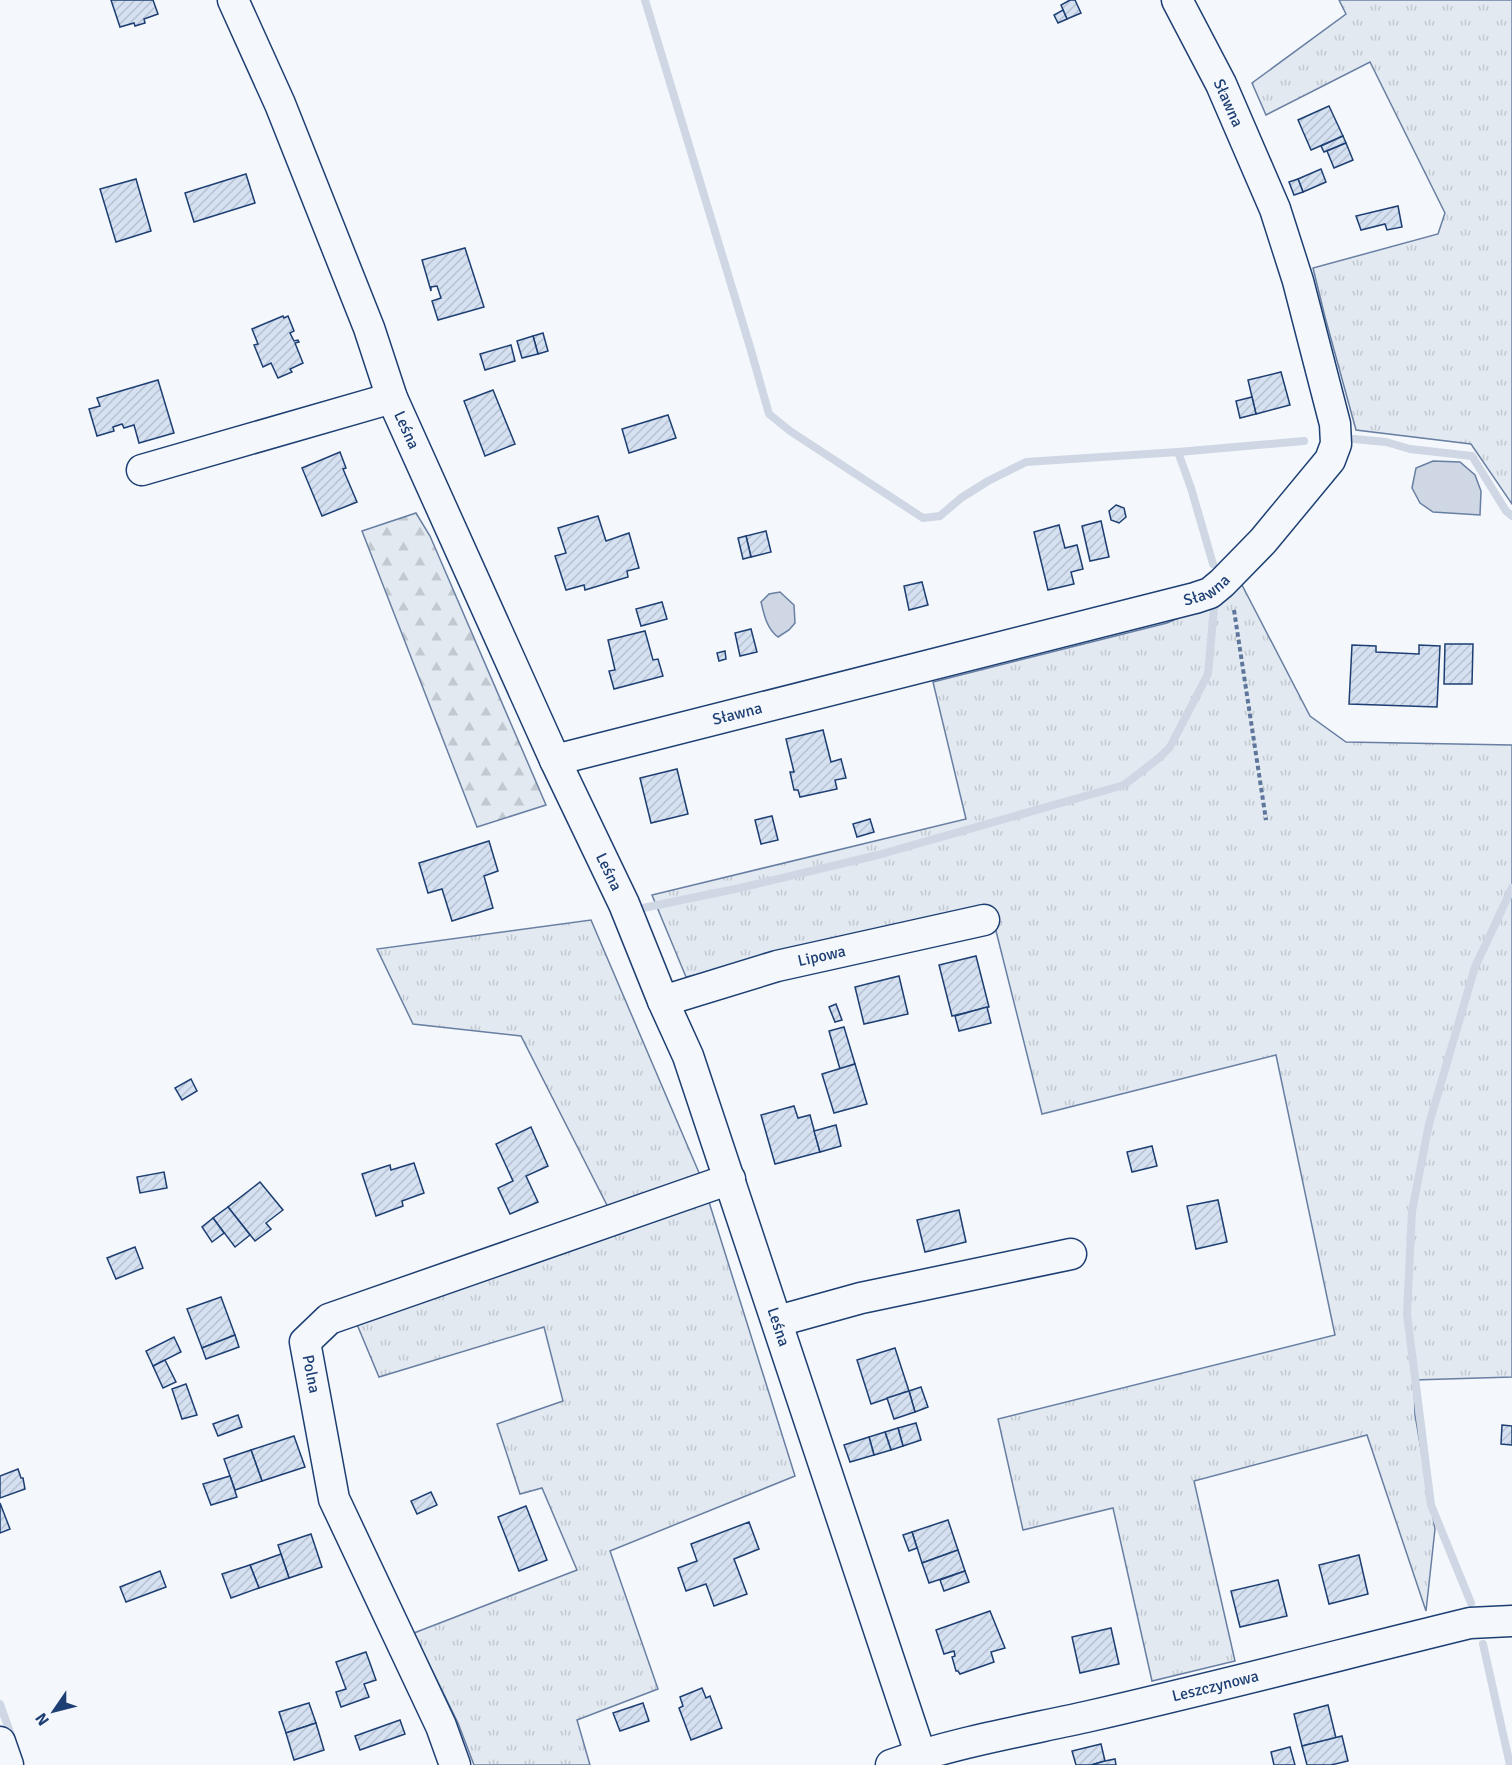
<svg xmlns="http://www.w3.org/2000/svg" width="1512" height="1765" font-family="Signika,sans-serif">
<style>
.grass{fill:url(#grass-tufts);stroke:#687fa3;stroke-width:1.5}
.forest{fill:url(#forest-firs);stroke:#687fa3;stroke-width:1.5}
.water{fill:#cfd7e4;stroke:#687fa3;stroke-width:1.5}
.lines{fill:none;stroke-linecap:round;stroke-linejoin:round}
.stream{stroke:#cfd7e4;stroke-width:8}
.building{fill:url(#building-hatch);stroke:#1d3f73;stroke-width:1.5}
.minor-casing{stroke:#1d3f73;stroke-width:33}
.path{stroke:#5e769c;stroke-width:4;stroke-dasharray:4.5 3;stroke-linecap:butt}
.minor{stroke:#f4f7fb;stroke-width:30}
.labels{text-anchor:middle;dominant-baseline:central;stroke-width:4.5;stroke-linejoin:round;paint-order:stroke}
.street-label{font-size:16px;fill:#1d3f73;stroke:#f4f7fb}
</style>
<defs>
<pattern id="grass-tufts" width="24" height="20" patternUnits="userSpaceOnUse" patternTransform="scale(1.5)"><rect width="24" height="20" fill="#e3e9f0"/><path d="M3 7l-1-3M5 7V3M7 7l1-3M15 17l-1-3M17 17v-4M19 17l1-3" fill="none" stroke="#c2c9d1"/></pattern>
<pattern id="forest-firs" width="22" height="20" patternUnits="userSpaceOnUse" patternTransform="scale(1.5)"><rect width="22" height="20" fill="#e3e9f0"/><path d="M5 1l3.5 6h-7zM16 11l3.5 6h-7z" fill="#c2c9d1"/></pattern>
<pattern id="building-hatch" width="6" height="6" patternUnits="userSpaceOnUse" patternTransform="scale(1.5)"><rect width="6" height="6" fill="#d5e0f0"/><path d="M-1 1l2-2M0 6l6-6M5 7l2-2" fill="none" stroke="#b6c1d1"/></pattern>
</defs>
<rect width="100%" height="100%" fill="#f4f7fb"/>
<!-- grass -->
<g class="grass">
<path d="M1339,0h173v504l-41,-60 -115,-14 -31,-113 -12,-49 125,-34 7,-21 -75,-151 -104,53 -14,-32 94,-69z"/>
<path d="M1242,585l68,131 36,26 166,3v632l-98,3 1,35 20,114 -9,82 -59,-176 -173,46 41,180 -83,20 -39,-173 -90,22 -25,-111 337,-84 -59,-280 -234,59 -51,-203 -305,66 -34,-82 314,-76 -33,-137 234,-59 32,-14z"/>
<path d="M591,920l109,255 -89,38 -90,-177 -108,-12 -36,-75z"/>
<path d="M709,1202l86,274 -185,75 48,138 -81,31 13,45h-116l-16,-42 -44,-90 163,-63 -35,-82 -22,6 -23,-70 66,-23 -19,-74 -165,50 -23,-55 172,-56z"/>
</g>
<!-- forest -->
<path class="forest" d="M416,513l14,23 116,269 -69,22 -115,-296z"/>
<!-- water -->
<g class="water">
<path d="M1433,461l27,1 15,13 6,16 -1,24 -47,-3 -13,-9 -8,-15 4,-20z"/>
<path d="M780,592l14,13 1,18 -6,7 -11,7c-11,-8 -14,-22 -17,-35l8,-8z"/>
</g>
<g class="lines">
<!-- stream -->
<g class="stream">
<path d="M645,0l105,347 19,67 21,17 133,87 17,-2 21,-18 27,-17 38,-19 152,-10 13,36 22,76"/>
<path d="M1354,439l32,3 24,7 62,7 34,55 6,5"/>
<path d="M1178,452l126,-11"/>
<path d="M643,908l97,-20 138,-33 246,-70 35,-27 11,-11 38,-73 6,-66"/>
<path d="M1471,1603l-40,-98 -24,-191 5,-103 17,-87 46,-157 37,-79"/>
<path d="M1483,1644l27,121"/>
<path d="M0,1704l12,34"/>
</g>
</g>
<!-- building -->
<g class="building">
<path d="M111,0h42l5,14 -14,5 1,4 -10,3 -1,-3 -14,4z"/>
<path d="M1070,0h5l6,13 -14,6 -6,-14z"/>
<path d="M1063,10l4,9 -9,4 -4,-8z"/>
<path d="M1329,106l14,30 -32,14 -13,-30z"/>
<path d="M1343,136l3,7 -22,9 -3,-6z"/>
<path d="M1346,143l7,17 -19,8 -7,-17z"/>
<path d="M1321,169l5,13 -23,10 -5,-13z"/>
<path d="M246,174l9,29 -61,19 -9,-29z"/>
<path d="M136,179l15,52 -35,11 -16,-53z"/>
<path d="M1298,179l5,13 -9,3 -5,-13z"/>
<path d="M1398,206l4,21 -15,3 -2,-6 -24,6 -5,-14z"/>
<path d="M465,248l19,59 -46,13 -6,-19 9,-3 -4,-12 -6,1v4l-9,-31z"/>
<path d="M283,316l1,2 4,-2 6,15 -4,2 4,8 4,-1 1,2 -4,1 8,20 -13,6 2,3 -14,6 -7,-15 -8,4 -9,-22 4,-1 -6,-15z"/>
<path d="M543,333l5,18 -10,3 -5,-18z"/>
<path d="M533,336l5,18 -16,4 -5,-17z"/>
<path d="M511,345l4,16 -30,9 -5,-16z"/>
<path d="M1281,372l9,33 -34,9 -8,-34z"/>
<path d="M158,380l16,53 -35,10 -5,-18 -10,3 -2,-4 -9,3 1,4 -17,5 -8,-27 11,-3 -3,-8z"/>
<path d="M493,390l22,54 -30,12 -21,-55z"/>
<path d="M1252,397l4,17 -16,4 -4,-17z"/>
<path d="M668,415l8,23 -47,15 -7,-24z"/>
<path d="M340,452l6,16 -3,1 14,33 -35,14 -20,-48z"/>
<path d="M1116,505l8,3 2,9 -7,6 -8,-3 -2,-9z"/>
<path d="M598,516l8,25 23,-8 10,35 -12,3 1,6 -43,13 -1,-5 -18,5 -11,-34 11,-3 -8,-25z"/>
<path d="M1101,521l8,36 -19,4 -8,-35z"/>
<path d="M1059,525l6,23 12,-3 6,24 -12,3 3,12 -26,6 -14,-58z"/>
<path d="M766,531l5,21 -20,5 -5,-21z"/>
<path d="M746,536l5,21 -8,2 -5,-21z"/>
<path d="M922,582l6,23 -19,5 -5,-24z"/>
<path d="M662,602l5,17 -26,7 -5,-17z"/>
<path d="M751,629l6,23 -17,4 -5,-23z"/>
<path d="M645,631l8,29 5,-1 5,17 -49,13 -5,-18 6,-1 -7,-30z"/>
<path d="M1445,644h28l-1,40h-28z"/>
<path d="M1352,645l24,1v6l43,2v-9l21,1 -3,61 -88,-3z"/>
<path d="M725,651l1,8 -7,2 -2,-8z"/>
<path d="M823,730l8,32 10,-3 5,19 -11,2 2,9 -37,8 -2,-7h-4l-4,-18h4l-8,-33z"/>
<path d="M677,769l11,45 -37,9 -11,-45z"/>
<path d="M772,816l6,24 -17,4 -6,-24z"/>
<path d="M870,819l4,13 -17,5 -4,-13z"/>
<path d="M489,841l9,30 -14,5 9,32 -41,13 -10,-32 -14,4 -9,-30z"/>
<path d="M976,956l13,51 -37,9 -13,-51z"/>
<path d="M899,976l9,38 -44,10 -9,-37z"/>
<path d="M836,1004l6,16 -7,2 -6,-15z"/>
<path d="M987,1007l4,16 -32,8 -4,-15z"/>
<path d="M844,1027l11,37 -15,5 -11,-38z"/>
<path d="M855,1064l12,40 -33,9 -12,-39z"/>
<path d="M191,1079l6,12 -15,9 -7,-12z"/>
<path d="M794,1106l4,12 12,-3 10,37 -45,12 -14,-49z"/>
<path d="M836,1125l5,21 -21,6 -6,-21z"/>
<path d="M531,1127l17,39 -22,10 12,26 -28,12 -12,-26 15,-7 -17,-37z"/>
<path d="M1152,1146l5,20 -25,6 -5,-20z"/>
<path d="M414,1163l10,30 -22,8 1,5 -27,10 -14,-42 28,-9 1,5z"/>
<path d="M164,1172l3,16 -27,5 -3,-16z"/>
<path d="M260,1182l23,28 -17,13 5,6 -16,12 -27,-34z"/>
<path d="M1218,1200l9,42 -31,7 -9,-43z"/>
<path d="M228,1207l22,28 -15,12 -22,-29z"/>
<path d="M959,1210l7,32 -41,10 -8,-32z"/>
<path d="M213,1218l11,15 -12,9 -10,-15z"/>
<path d="M135,1247l8,21 -27,11 -9,-21z"/>
<path d="M221,1297l14,38 -33,13 -15,-39z"/>
<path d="M235,1335l4,12 -33,12 -4,-11z"/>
<path d="M174,1337l7,15 -28,14 -7,-15z"/>
<path d="M895,1348l14,43 -38,13 -14,-44z"/>
<path d="M165,1360l11,22 -13,6 -10,-22z"/>
<path d="M186,1384l11,31 -15,4 -10,-30z"/>
<path d="M921,1387l7,20 -13,5 -6,-21z"/>
<path d="M909,1391l6,21 -21,7 -7,-21z"/>
<path d="M238,1415l4,12 -24,9 -5,-12z"/>
<path d="M916,1423l5,17 -18,6 -5,-18z"/>
<path d="M1502,1425l10,1v19l-11,-1z"/>
<path d="M898,1428l5,18 -12,4 -6,-18z"/>
<path d="M885,1432l6,18 -17,5 -5,-18z"/>
<path d="M294,1436l11,31 -43,14 -11,-31z"/>
<path d="M869,1437l5,18 -24,7 -6,-17z"/>
<path d="M251,1450l11,31 -27,9 -11,-31z"/>
<path d="M18,1469l3,9h2l2,11 -25,9v-22z"/>
<path d="M230,1476l7,21 -26,8 -8,-21z"/>
<path d="M431,1492l6,13 -20,9 -6,-13z"/>
<path d="M0,1503l10,26 -10,4z"/>
<path d="M526,1506l21,54 -28,11 -21,-54z"/>
<path d="M948,1520l10,30 -36,13 -10,-31z"/>
<path d="M749,1522l10,27 -25,10 13,35 -33,12 -8,-22 -20,7 -8,-23 19,-7 -6,-17z"/>
<path d="M912,1532l5,16 -8,3 -6,-16z"/>
<path d="M311,1534l11,33 -33,11 -11,-33z"/>
<path d="M958,1550l7,21 -36,12 -7,-20z"/>
<path d="M281,1554l8,24 -30,10 -9,-23z"/>
<path d="M1359,1555l9,39 -39,10 -10,-39z"/>
<path d="M250,1565l9,23 -28,10 -9,-24z"/>
<path d="M160,1571l6,16 -40,15 -6,-15z"/>
<path d="M965,1571l4,11 -25,9 -4,-11z"/>
<path d="M1278,1580l9,36 -47,11 -9,-36z"/>
<path d="M990,1611l15,37 -14,4 3,10 -34,12 -2,-3h-2l-4,-14 3,-1 -1,-5 -10,3 -8,-24z"/>
<path d="M1111,1628l8,36 -39,9 -8,-36z"/>
<path d="M366,1652l10,28 -12,4 5,13 -28,10 -5,-15 10,-3 -10,-27z"/>
<path d="M702,1688l4,10 4,-2 12,32 -31,12 -12,-32 4,-2 -3,-9z"/>
<path d="M309,1703l7,20 -30,10 -7,-21z"/>
<path d="M643,1703l6,18 -29,10 -7,-18z"/>
<path d="M1328,1705l8,33 -34,8 -8,-32z"/>
<path d="M400,1720l5,14 -45,16 -5,-14z"/>
<path d="M316,1723l8,27 -30,10 -8,-27z"/>
<path d="M1342,1736l6,25 -17,4h-24l-5,-19z"/>
<path d="M1101,1744l4,17 -14,4h-15l-4,-14z"/>
<path d="M1290,1747l5,18h-21l-3,-13z"/>
<path d="M1115,1759l1,6h-25l14,-4z"/>
</g>
<g class="lines">
<defs>
<g id="minor">
<path id="s1" d="M233,0l47,104 89,224 23,70 163,362 69,144 39,97 25,55 236,709"/>
<path d="M142,470l250,-72"/>
<path id="s2" d="M555,760l640,-162 15,-5 12,-10 41,-42 67,-81 6,-16 -1,-20 -37,-143 -23,-72 -54,-125 -44,-84"/>
<path id="s3" d="M663,1001l114,-35 207,-46"/>
<path d="M778,1321l83,-23 210,-44"/>
<path d="M0,1742l8,23"/>
<path d="M455,1765l-14,-39 -107,-227 -29,-157 24,-23 401,-140"/>
<path id="s4" d="M891,1765c65,-23 132,-34 199,-49 127,-29 253,-62 380,-93l42,-2"/>
</g>
</defs>
<!-- minor casing -->
<use href="#minor" class="minor-casing"/>
<!-- path -->
<path class="path" d="M1234,610l32,210"/>
<!-- minor -->
<use href="#minor" class="minor"/>
</g>
<g class="labels">
<!-- street labels -->
<g class="street-label">
<text transform="translate(1228 103) rotate(66)">Sławna</text>
<text stroke="none"><textPath href="#s1" startOffset="464">Leśna</textPath></text>
<text stroke="none"><textPath href="#s2" startOffset="674">Sławna</textPath></text>
<text stroke="none"><textPath href="#s2" startOffset="188">Sławna</textPath></text>
<text stroke="none"><textPath href="#s1" startOffset="950">Leśna</textPath></text>
<text stroke="none"><textPath href="#s3" startOffset="165">Lipowa</textPath></text>
<text stroke="none"><textPath href="#s1" startOffset="1436">Leśna</textPath></text>
<text transform="translate(311 1374) rotate(79)">Polna</text>
<text stroke="none"><textPath href="#s4" startOffset="334">Leszczynowa</textPath></text>
</g>
</g>
<!-- north arrow -->
<g transform="translate(54 1711) rotate(235)" stroke="#f4f7fb" stroke-width="4.5" paint-order="stroke">
<path d="M0-4.5L10 22L0 15L-10 22Z" fill="#1d3f73"/>
<text y="-9" font-size="16" font-weight="bold" text-anchor="middle" fill="#1d3f73">N</text>
</g>
</svg>
